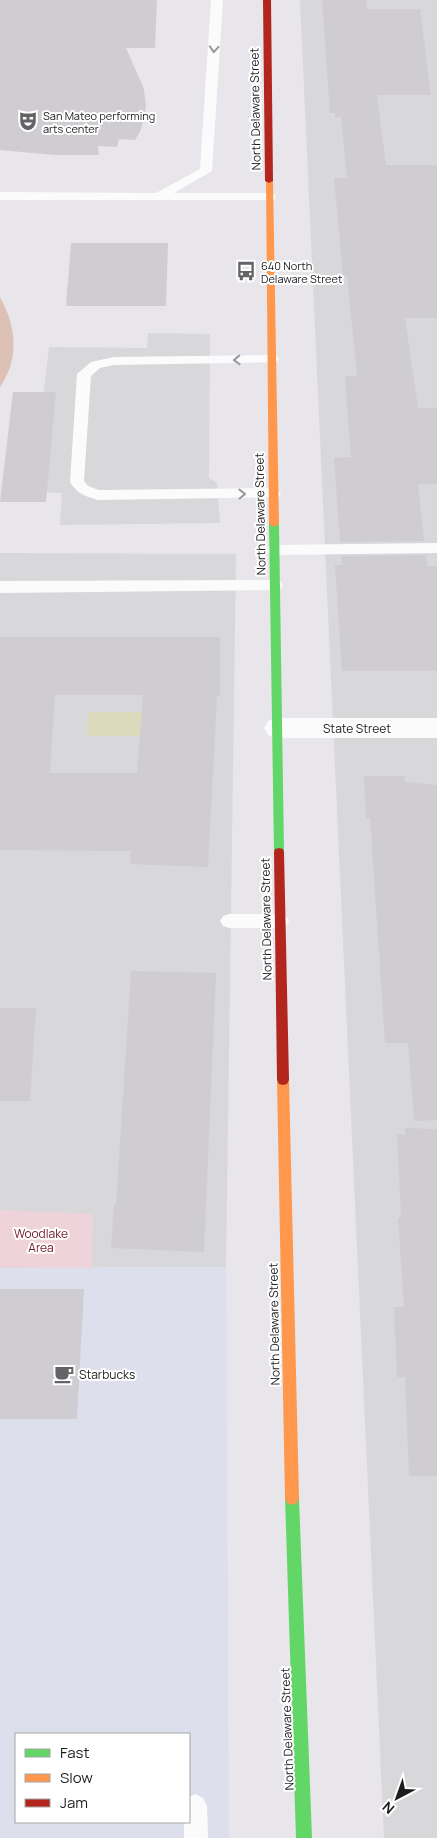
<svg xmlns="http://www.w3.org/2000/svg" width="437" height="1838" font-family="Manrope,sans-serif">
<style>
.residential{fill:#d8d7da}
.commercial{fill:#dddfec;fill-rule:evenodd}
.park{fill:#efd3da}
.pitch{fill:#dec1b5}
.water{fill:#dcdabc}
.building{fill:#cfcdd1;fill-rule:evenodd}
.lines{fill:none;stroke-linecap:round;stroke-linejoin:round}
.lane{fill:#fcfbfc;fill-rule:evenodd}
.street{fill:#fcfbfc;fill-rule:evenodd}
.fast{fill:#63d668;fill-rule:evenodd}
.slow{fill:#ff974d;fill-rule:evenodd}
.jam{fill:#b3261e;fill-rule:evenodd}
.oneway{stroke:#989798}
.labels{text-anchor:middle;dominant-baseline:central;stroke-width:4;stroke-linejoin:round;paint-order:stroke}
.far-poi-label{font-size:11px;fill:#1d1d1d;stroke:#fff;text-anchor:start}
.street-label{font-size:12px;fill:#1d1d1d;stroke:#fff}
.park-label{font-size:12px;fill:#711526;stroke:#fff}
.poi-label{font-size:12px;fill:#1d1d1d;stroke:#fff;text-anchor:start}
</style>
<rect width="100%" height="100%" fill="#e8e6eb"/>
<!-- residential -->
<g class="residential">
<path d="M300,0h137v1838h-53z"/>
<path d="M148,333l62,1 -1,144 8,5 3,40 -160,2 2,-32 -30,-1 17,-145 98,1z"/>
<path d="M0,553l236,1 -10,713 -226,1z"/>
</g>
<!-- commercial -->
<path class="commercial" d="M226,1267l3,571h-229v-570zM16,1734h173v88h-173z"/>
<!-- park -->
<path class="park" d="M0,1210l93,4 -1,54 -92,-1z"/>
<!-- pitch -->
<path class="pitch" d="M0,297c16,29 20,61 0,90z"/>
<!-- water -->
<path class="water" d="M88,712h68l-1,24h-68z"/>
<!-- building -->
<g class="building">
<path d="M0,0h157l-2,48h-29l18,41 2,18 -5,23 -6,10 -16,-1 -2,8 -19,-1 1,9h-45l-54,-5z"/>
<path d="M322,0h44l1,9h53l11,86h-54l9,70h51v153h-32l13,90h19v76h-19l6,57 -84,1 -6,-84 17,-1 -6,-80 12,-2 -10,-99h-4l-9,-98h13l-6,-61h-6v-4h-5z"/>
<path d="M71,243h97l-2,63h-100z"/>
<path d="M13,392h43l-10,110h-46z"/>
<path d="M426,555l1,11h10v105h-95l-7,-106h7l-1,-9z"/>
<path d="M0,637h220v59h-3l-9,171 -78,-3 1,-13 -131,-1zM55,695h88l-6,78h-87z"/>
<path d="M364,776h41v6l32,3v335l-23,1 -6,-78h-23l-15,-225h-4z"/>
<path d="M131,971l85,2 -12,279 -93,-4 3,-43h2z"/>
<path d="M0,1008h36l-6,93h-30z"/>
<path d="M405,1128l32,1v347h-28l-4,-99h-8l-3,-70h10l-6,-89h3l-4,-84 8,1z"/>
<path d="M0,1289h84l-7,130h-77z"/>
</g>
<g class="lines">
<!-- lane -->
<g class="lane">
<path d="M211,0h12l-11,171 -38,22h96l4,1 2,3 -2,3h-274v-8l156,1 44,-24z"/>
<path d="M272,355l5,1 2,3 -2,3 -163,3 -14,3 -9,8 -7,105 4,5 11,4 175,-2 7,5 -2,4 -181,3c-13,-4 -21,-6 -28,-18l7,-108 14,-12 23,-5z"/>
<path d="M437,543v10l-163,2 -5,-1 -2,-4 2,-4 5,-1z"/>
<path d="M275,580l5,1 3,4 -3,4 -5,1 -275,3v-12z"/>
<path d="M229,914h51l6,2 3,5 -3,5 -6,2h-51l-6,-2 -3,-5 3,-5z"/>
<path d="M195,1794l8,4 4,8 1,32h-24v-16h5v-25z"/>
</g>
<!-- street -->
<path class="street" d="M277,718h160v20h-160l-9,-3 -4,-7 4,-7z"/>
<!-- fast -->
<g class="fast">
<path d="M274,521l5,3 5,328 -1,3h-8l-1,-3 -5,-328z"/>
<path d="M292,1491l5,2 2,5 13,340h-16l-11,-340 2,-5z"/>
</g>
<!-- slow -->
<g class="slow">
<path d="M266,179l7,2 6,343 -5,3 -5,-3z"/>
<path d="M283,1075l4,1 2,4 10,418 -2,5 -5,2 -5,-2 -2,-5 -8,-418 2,-4z"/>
</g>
<!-- jam -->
<g class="jam">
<path d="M263,0h8l2,181 -4,2 -4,-2z"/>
<path d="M279,848l4,1 1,3 5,228 -2,4 -4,1 -4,-1 -2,-4 -3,-228 1,-3z"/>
</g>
</g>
<!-- one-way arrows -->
<defs><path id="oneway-chevron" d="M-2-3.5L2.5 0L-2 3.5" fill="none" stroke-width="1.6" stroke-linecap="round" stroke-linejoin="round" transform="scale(1.25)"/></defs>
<g class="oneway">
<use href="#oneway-chevron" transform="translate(214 49) rotate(94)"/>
<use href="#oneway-chevron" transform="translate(237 360) rotate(178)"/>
<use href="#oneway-chevron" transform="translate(242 494) rotate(-1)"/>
</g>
<!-- icons -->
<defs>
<symbol id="theatre-bare" viewBox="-9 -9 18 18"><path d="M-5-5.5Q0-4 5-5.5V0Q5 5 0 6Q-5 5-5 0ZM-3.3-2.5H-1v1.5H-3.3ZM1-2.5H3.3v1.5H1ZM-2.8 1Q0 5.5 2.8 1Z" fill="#646365" stroke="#fff" stroke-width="2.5" paint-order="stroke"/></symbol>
<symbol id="bus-bare" viewBox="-9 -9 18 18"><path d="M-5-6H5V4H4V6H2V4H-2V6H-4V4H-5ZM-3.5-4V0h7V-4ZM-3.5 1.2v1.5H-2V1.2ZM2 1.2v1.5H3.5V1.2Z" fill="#646365" stroke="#fff" stroke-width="2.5" paint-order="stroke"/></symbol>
<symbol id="cafe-bare" viewBox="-9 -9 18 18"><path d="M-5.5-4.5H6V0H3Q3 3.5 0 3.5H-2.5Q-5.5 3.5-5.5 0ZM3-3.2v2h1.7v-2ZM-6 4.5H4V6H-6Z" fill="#646365" stroke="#fff" stroke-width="2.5" paint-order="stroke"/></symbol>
</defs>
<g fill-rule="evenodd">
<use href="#theatre-bare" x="14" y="107" width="28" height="28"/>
<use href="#bus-bare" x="232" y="257" width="28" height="28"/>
<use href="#cafe-bare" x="50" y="1360" width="28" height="28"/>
</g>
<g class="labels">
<!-- far-poi labels -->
<g class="far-poi-label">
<text x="43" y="115">San Mateo performing<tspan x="43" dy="13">arts center</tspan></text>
<text x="261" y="265">640 North<tspan x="261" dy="13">Delaware Street</tspan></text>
</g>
<!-- street labels -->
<g class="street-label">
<text transform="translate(255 109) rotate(-91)">North Delaware Street</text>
<text transform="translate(260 514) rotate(-91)">North Delaware Street</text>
<text x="357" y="728">State Street</text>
<text transform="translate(266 919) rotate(-91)">North Delaware Street</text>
<text transform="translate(274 1324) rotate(-91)">North Delaware Street</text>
<text transform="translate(287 1729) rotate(-92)">North Delaware Street</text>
</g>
<!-- park labels -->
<g class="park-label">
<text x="41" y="1233">Woodlake<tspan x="41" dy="14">Area</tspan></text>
</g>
<!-- poi labels -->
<g class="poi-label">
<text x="79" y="1374">Starbucks</text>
</g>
</g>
<!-- legend -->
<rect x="15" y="1733" width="175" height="90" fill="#ffffff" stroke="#a5a5a5"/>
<rect x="25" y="1749" width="25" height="8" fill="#63d668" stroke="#a5a5a5"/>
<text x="60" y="1758" font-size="15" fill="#1d1d1d">Fast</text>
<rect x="25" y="1774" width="25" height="8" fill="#ff974d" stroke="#a5a5a5"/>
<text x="60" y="1783" font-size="15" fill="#1d1d1d">Slow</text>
<rect x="25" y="1799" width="25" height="8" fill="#b3261e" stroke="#a5a5a5"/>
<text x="60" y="1808" font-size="15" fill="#1d1d1d">Jam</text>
<!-- north arrow -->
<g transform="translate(397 1798) rotate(221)" stroke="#ffffff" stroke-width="4" paint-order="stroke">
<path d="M0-4L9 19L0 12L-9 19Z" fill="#1d1d1d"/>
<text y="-8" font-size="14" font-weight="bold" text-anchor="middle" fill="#1d1d1d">N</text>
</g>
</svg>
